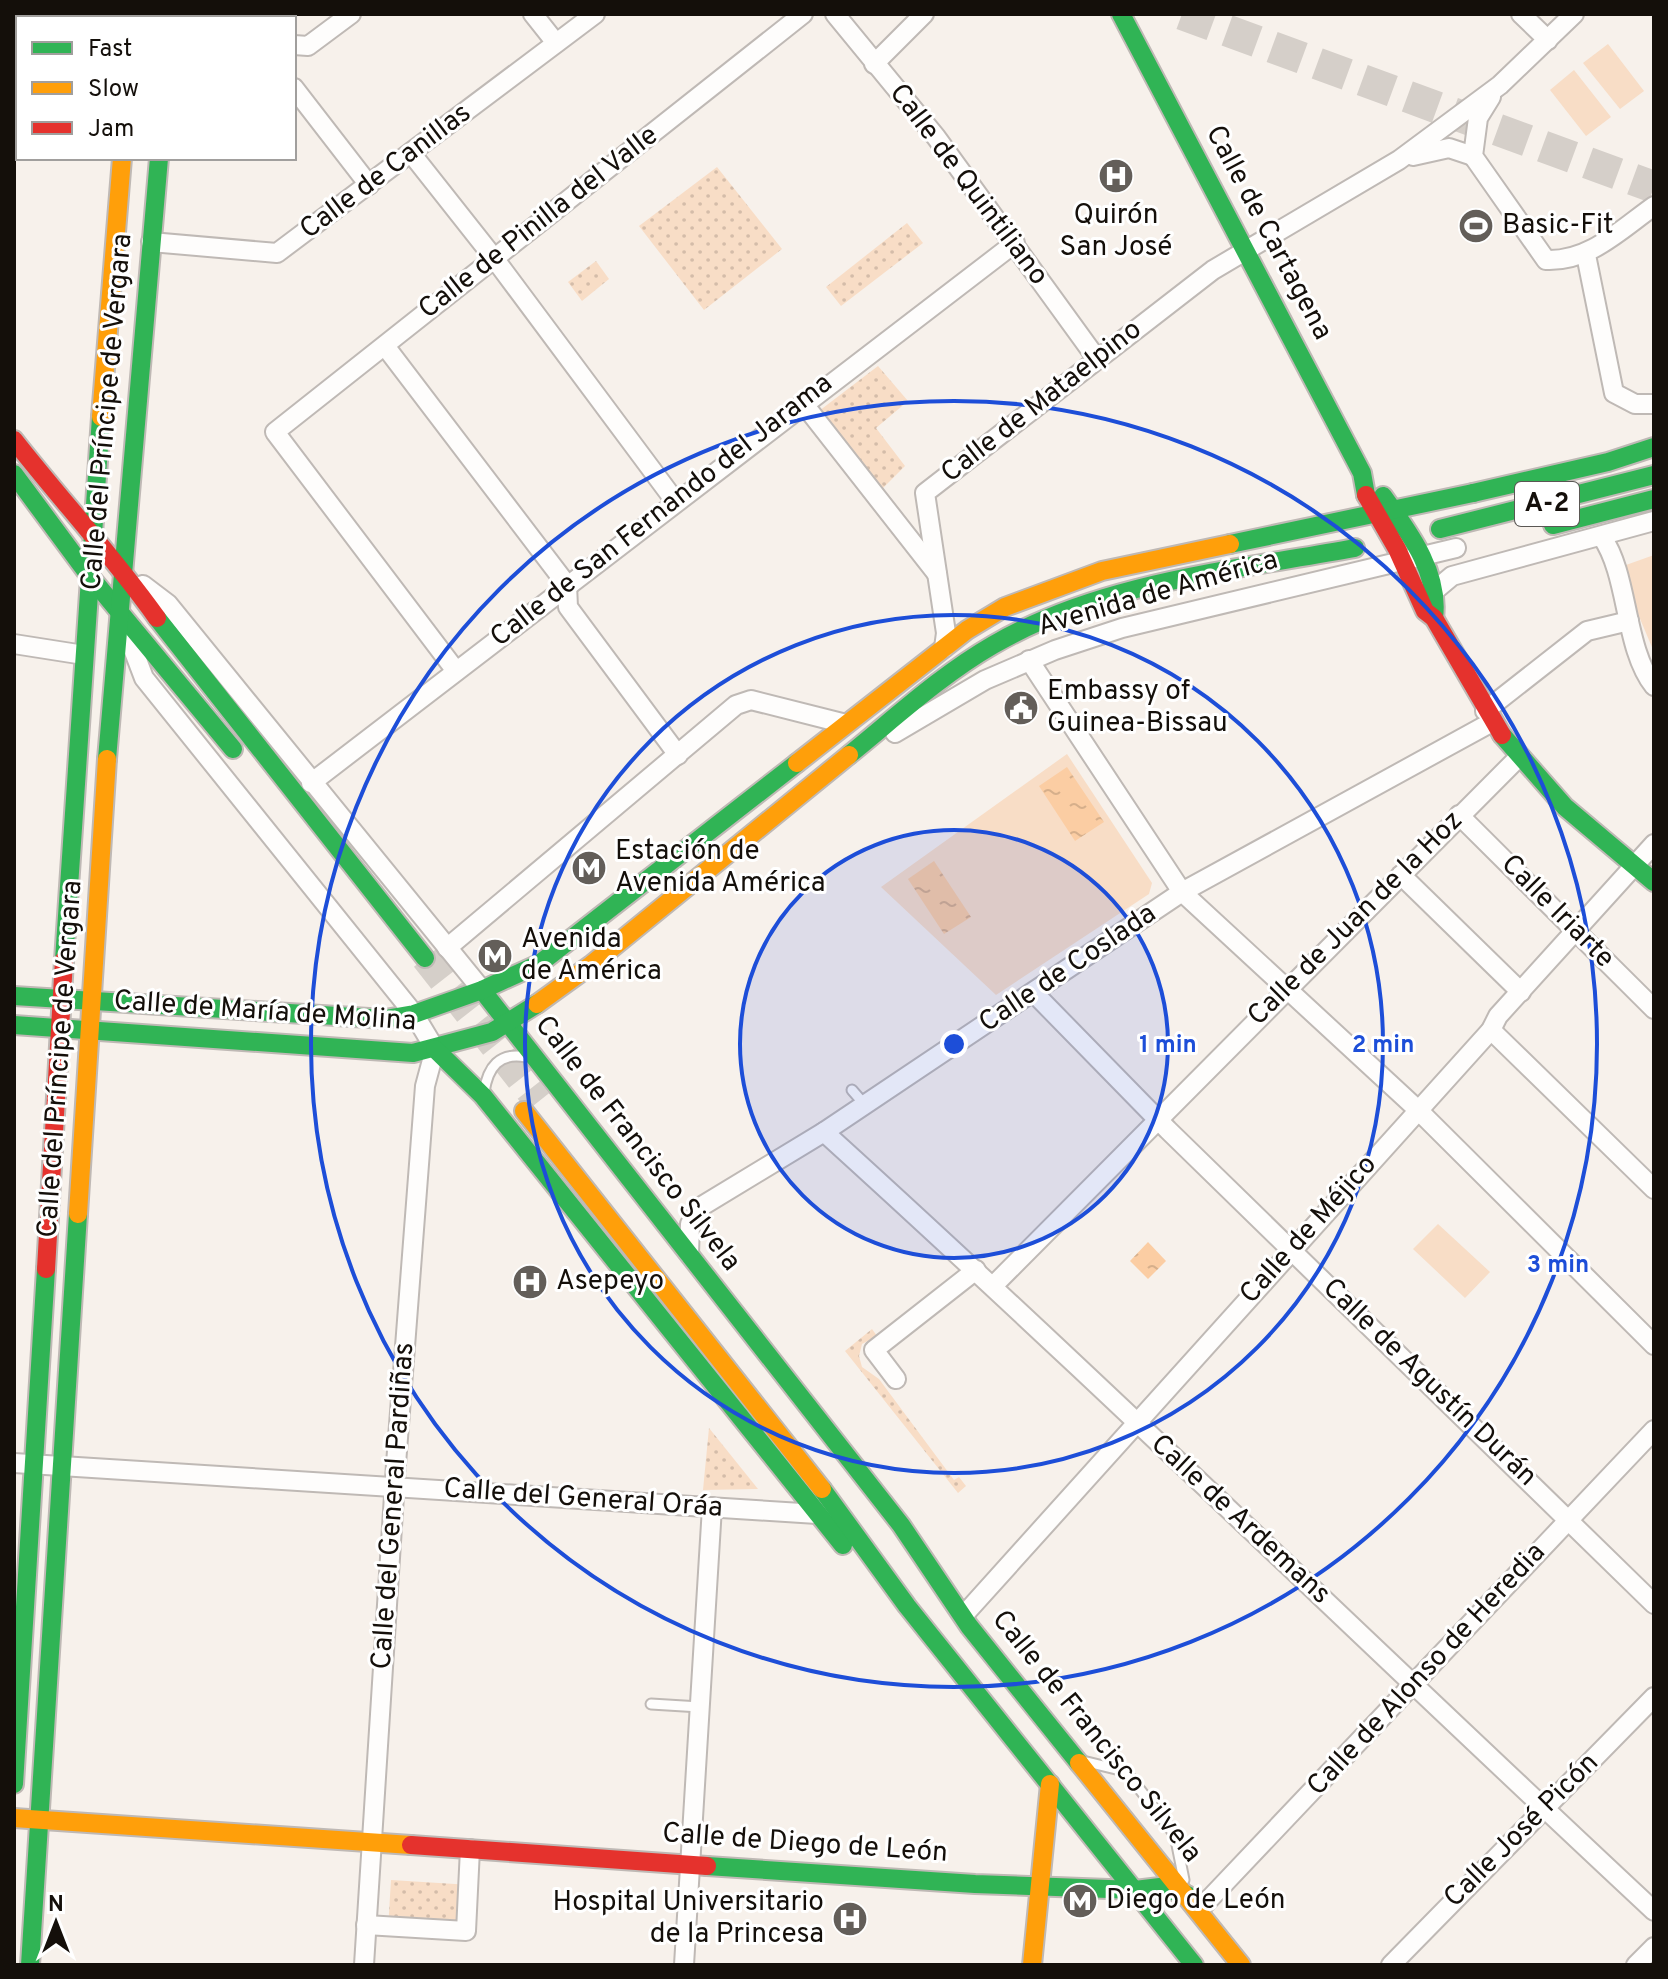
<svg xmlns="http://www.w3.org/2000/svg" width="1668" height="1979" font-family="Overpass,sans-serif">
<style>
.green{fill:url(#green-dots)}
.pitch{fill:#f8ddc6}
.water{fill:url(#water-ripples)}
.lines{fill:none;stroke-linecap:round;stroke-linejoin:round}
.primary-tunnel{stroke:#d5cfc9;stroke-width:28;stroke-dasharray:28 14;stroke-linecap:butt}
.highway-tunnel{stroke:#d5cfc9;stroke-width:32;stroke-dasharray:32 16;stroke-linecap:butt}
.lane-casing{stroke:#bfb9b5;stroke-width:13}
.street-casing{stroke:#bfb9b5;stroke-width:22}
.fast-casing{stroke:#bfb9b5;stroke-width:22}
.slow-casing{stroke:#bfb9b5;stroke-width:22}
.jam-casing{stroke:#bfb9b5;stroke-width:22}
.lane{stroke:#fefdfc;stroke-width:9}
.street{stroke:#fefdfc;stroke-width:18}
.fast{stroke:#30b455;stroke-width:18}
.slow{stroke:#ff9f0a;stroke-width:18}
.jam{stroke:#e5322d;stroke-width:18}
.ring{fill:none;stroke:#1d4ed8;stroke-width:4}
.labels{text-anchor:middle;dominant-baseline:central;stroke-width:6;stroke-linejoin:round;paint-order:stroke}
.shield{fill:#fff;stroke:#5a5754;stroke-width:2}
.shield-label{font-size:26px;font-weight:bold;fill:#140f0a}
.street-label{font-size:28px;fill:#140f0a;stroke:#fff}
.poi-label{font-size:28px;fill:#140f0a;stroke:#fff;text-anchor:start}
.centre{fill:#1d4ed8;stroke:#fff;stroke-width:4}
.ring-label{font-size:24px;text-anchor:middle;font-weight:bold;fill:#1d4ed8;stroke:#fff;stroke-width:6;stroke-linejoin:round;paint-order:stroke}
</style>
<defs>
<pattern id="green-dots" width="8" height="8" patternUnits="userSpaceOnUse" patternTransform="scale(2)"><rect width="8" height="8" fill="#f8ddc6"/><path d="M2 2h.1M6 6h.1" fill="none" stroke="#d4bca9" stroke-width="1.8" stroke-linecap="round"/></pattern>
<pattern id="water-ripples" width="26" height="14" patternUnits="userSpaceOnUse" patternTransform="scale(2)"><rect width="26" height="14" fill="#fbcda3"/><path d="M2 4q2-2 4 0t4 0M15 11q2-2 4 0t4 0" fill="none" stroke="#d6af8b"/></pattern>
</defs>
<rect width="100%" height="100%" fill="#f7f1eb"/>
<!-- green -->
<g class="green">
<path d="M717,167l65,82 -78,61 -65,-84z"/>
<path d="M907,223l16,20 -82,63 -15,-19z"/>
<path d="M596,261l13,18 -27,22 -14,-19z"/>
<path d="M878,366l30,35 -32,27 29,38 -23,23 -63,-78z"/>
<path d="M872,1329l5,7 -15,8 -3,12 3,11 17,12 75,101 5,-3 7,9 -8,7 -113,-142z"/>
<path d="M709,1428l49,61 -55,1z"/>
<path d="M391,1880l80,5 -3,49 -80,-5z"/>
</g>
<!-- pitch -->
<g class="pitch">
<path d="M1608,44l36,47 -24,18 -37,-46z"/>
<path d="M1574,70l37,47 -25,19 -36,-46z"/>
<path d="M1654,555v97l-24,-57 -4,-30z"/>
<path d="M1067,754l85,129 -3,11 -153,101 -115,-108z"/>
<path d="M1438,1224l52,48 -25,26 -52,-49z"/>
</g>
<!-- water -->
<g class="water">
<path d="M1067,767l37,55 -29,19 -36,-55z"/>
<path d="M934,861l37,56 -27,17 -36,-55z"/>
<path d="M1148,1242l18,19 -18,18 -18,-18z"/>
</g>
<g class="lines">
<!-- primary-tunnel -->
<path class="primary-tunnel" d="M425,958l113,144"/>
<!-- highway-tunnel -->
<path class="highway-tunnel" d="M1182,14l472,173"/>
<defs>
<g id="lane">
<path d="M852,1090l13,15"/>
<path d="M484,1092c4,-25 15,-40 42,-35"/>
<path d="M651,1704l49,3"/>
<path d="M1087,1762l33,8 11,8 44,57 9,45"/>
</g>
<g id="street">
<path d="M533,14l23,29"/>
<path d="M835,14l101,123 161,222"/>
<path d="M1521,14l27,26"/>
<path d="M294,45l14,1 43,-32"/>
<path d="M874,64l50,-50"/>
<path d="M294,88l75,97"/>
<path d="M1491,97l-13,21 -5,38 73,104c43,2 74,-30 108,-54"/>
<path d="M411,153l83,105 181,243"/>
<path d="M1413,156l36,-8 24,8"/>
<path d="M151,242l126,11 318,-239"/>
<path d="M1586,255l28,138 21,11h19"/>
<path d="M385,346l182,239 1,22 110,148"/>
<path d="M803,403l134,171"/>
<path d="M1602,537c27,39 22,111 52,149"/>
<path d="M143,585l25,19 314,386"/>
<path d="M1433,592l19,-16 202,-55"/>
<path d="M125,628l19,50 270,336 21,35 -10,37 -29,378 -32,501"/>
<path d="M14,644l70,11"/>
<path d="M944,648l2,-15 -21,-140 288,-223 186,-110 101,-75 74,-71"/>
<path d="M1029,660l153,232 235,217 237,236"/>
<path d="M456,671l-181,-239 528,-418"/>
<path d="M1485,711l102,-80 42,-10"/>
<path d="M895,733l90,-53 70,-30 67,-22 334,-80"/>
<path d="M311,783l704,-540"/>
<path d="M1459,815l195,194"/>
<path d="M1401,875l120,117"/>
<path d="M447,948l289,-243 15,-5 95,24"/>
<path d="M1034,993l134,137 486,474"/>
<path d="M1491,1030l163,159"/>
<path d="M824,1132c281,255 552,520 830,779"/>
<path d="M689,1254l1,-30 12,-18 122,-74 358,-240 310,-170"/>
<path d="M993,1286l525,-528"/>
<path d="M896,1379l-22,-29 102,-80"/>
<path d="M14,1463l803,51"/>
<path d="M963,1616l528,-586 7,-14 156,-172"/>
<path d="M1199,1910l455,-480"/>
<path d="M366,1925l100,6 4,-82"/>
<path d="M684,1965l28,-458"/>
<path d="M1391,1965l263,-268"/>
<path d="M1636,1965l18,-18"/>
</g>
<g id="fast">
<path d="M134,14v4"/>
<path d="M1121,14l241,459 4,22"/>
<path d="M170,18l1,-4"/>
<path d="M14,474l74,100 145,175"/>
<path d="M1473,493l135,-31 46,-15"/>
<path d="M1383,496c25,35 57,76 51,122"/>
<path d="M1553,525l101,-26"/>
<path d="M1440,529l214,-54"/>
<path d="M1230,544l243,-51"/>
<path d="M157,618l268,340"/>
<path d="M1502,735l63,72 89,75"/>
<path d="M849,755c47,-38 92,-80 144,-110 108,-63 242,-75 362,-97"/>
<path d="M107,759l52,-601"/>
<path d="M64,960l37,-543"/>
<path d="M482,990l419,535 68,101 110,137"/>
<path d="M14,996l371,23 29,-5 68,-24 57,-26 258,-201"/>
<path d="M14,1025l399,28 79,-21 45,-28"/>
<path d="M435,1049l48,47 360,449"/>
<path d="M822,1489l85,117 287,359"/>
<path d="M14,1784l32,-515"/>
<path d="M707,1866l268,18 160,6 25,-3 27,8"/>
<path d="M30,1965l48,-751"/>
</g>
<g id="slow">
<path d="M101,417l21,-259"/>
<path d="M797,763l170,-133 38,-23 97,-36 128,-27"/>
<path d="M537,1004l54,-39 258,-210"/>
<path d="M524,1111l298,378"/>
<path d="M78,1214l29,-455"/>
<path d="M1079,1763l162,202"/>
<path d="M14,1818l397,27"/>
<path d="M1032,1965l18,-181"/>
</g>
<g id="jam">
<path d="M14,440c47,60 99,116 143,178"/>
<path d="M1366,495l31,54 28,62 9,7 68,117"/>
<path d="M46,1269l18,-309"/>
<path d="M411,1845l296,21"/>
</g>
</defs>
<!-- lane casing -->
<use href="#lane" class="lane-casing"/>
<!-- street casing -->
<use href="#street" class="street-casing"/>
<!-- fast casing -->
<use href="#fast" class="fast-casing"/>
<!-- slow casing -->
<use href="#slow" class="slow-casing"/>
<!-- jam casing -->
<use href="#jam" class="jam-casing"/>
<!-- lane -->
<use href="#lane" class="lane"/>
<!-- street -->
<use href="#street" class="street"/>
<!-- fast -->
<use href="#fast" class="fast"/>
<!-- slow -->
<use href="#slow" class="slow"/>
<!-- jam -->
<use href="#jam" class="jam"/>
</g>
<!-- distance rings -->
<circle cx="954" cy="1044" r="214" fill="#1d4ed8" fill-opacity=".12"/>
<g class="ring">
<circle cx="954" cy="1044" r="214"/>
<circle cx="954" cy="1044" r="429"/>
<circle cx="954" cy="1044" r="643"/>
</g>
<!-- icons -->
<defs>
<symbol id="hospital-disc" viewBox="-11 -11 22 22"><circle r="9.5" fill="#635e59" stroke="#fff"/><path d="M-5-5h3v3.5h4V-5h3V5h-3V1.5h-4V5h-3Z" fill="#fff"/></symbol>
<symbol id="stadium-disc" viewBox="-11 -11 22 22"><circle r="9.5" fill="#635e59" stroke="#fff"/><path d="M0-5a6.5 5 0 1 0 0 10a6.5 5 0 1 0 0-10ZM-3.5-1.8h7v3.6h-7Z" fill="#fff"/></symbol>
<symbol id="civic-disc" viewBox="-11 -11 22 22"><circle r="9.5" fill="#635e59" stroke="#fff"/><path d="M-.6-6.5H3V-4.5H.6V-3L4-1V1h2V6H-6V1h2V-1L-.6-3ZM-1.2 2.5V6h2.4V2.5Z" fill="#fff"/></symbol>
<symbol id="metro-disc" viewBox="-11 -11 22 22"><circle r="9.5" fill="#635e59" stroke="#fff"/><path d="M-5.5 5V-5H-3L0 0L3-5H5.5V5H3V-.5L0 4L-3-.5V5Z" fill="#fff"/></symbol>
</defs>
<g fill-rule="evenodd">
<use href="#hospital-disc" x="1096" y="156" width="40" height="40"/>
<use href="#stadium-disc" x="1456" y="206" width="40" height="40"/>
<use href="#civic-disc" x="1001" y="688" width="40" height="40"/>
<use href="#metro-disc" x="569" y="848" width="40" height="40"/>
<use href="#metro-disc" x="475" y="936" width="40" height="40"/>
<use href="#hospital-disc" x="510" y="1262" width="40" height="40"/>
<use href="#metro-disc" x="1060" y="1881" width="40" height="40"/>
<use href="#hospital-disc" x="830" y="1899" width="40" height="40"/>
</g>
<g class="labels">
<!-- shield labels -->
<rect class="shield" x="1515" y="482" width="64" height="44" rx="6"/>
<g class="shield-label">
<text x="1547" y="504">A-2</text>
</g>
<!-- street labels -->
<g class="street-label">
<text transform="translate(386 172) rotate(-37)">Calle de Canillas</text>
<text transform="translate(968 185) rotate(53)">Calle de Quintiliano</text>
<text transform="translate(539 223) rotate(-38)">Calle de Pinilla del Valle</text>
<text transform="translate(1268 233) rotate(62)">Calle de Cartagena</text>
<text transform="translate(1042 402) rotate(-38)">Calle de Mataelpino</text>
<text transform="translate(108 412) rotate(-85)">Calle del Príncipe de Vergara</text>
<text transform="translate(662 511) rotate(-38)">Calle de San Fernando del Jarama</text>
<text transform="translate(1158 594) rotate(-16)">Avenida de América</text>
<text transform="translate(1557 912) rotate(45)">Calle Iriarte</text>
<text transform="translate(1356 919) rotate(-45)">Calle de Juan de la Hoz</text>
<text transform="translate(1068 969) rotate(-34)">Calle de Coslada</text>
<text transform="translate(265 1012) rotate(4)">Calle de María de Molina</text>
<text transform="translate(61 1059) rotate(-86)">Calle del Príncipe de Vergara</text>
<text transform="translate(637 1144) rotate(52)">Calle de Francisco Silvela</text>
<text transform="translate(1309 1230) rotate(-48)">Calle de Méjico</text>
<text transform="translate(1429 1383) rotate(44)">Calle de Agustín Durán</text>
<text transform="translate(583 1499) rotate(4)">Calle del General Oráa</text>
<text transform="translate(394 1506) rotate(-86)">Calle del General Pardiñas</text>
<text transform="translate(1240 1520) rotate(43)">Calle de Ardemans</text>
<text transform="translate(1427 1670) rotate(-47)">Calle de Alonso de Heredia</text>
<text transform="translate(1096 1737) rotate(51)">Calle de Francisco Silvela</text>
<text transform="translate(1522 1831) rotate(-45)">Calle José Picón</text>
<text transform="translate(805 1844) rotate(4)">Calle de Diego de León</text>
</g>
<!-- poi labels -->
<g class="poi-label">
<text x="1116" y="216" text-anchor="middle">Quirón<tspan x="1116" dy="32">San José</tspan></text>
<text x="1502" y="226">Basic-Fit</text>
<text x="1047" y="692">Embassy of<tspan x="1047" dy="32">Guinea-Bissau</tspan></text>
<text x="615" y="852">Estación de<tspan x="615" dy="32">Avenida América</tspan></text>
<text x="521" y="940">Avenida<tspan x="521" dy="32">de América</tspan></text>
<text x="556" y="1282">Asepeyo</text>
<text x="1106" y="1901">Diego de León</text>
<text x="824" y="1903" text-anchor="end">Hospital Universitario<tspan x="824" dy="32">de la Princesa</tspan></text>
</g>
</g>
<circle cx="954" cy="1044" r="12" class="centre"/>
<g class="ring-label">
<text x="1168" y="1052">1 min</text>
<text x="1383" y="1052">2 min</text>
<text x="1558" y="1272">3 min</text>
</g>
<!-- border -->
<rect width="1668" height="1979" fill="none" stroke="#140f0a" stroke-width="32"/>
<!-- legend -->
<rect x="16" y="16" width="280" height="144" fill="#ffffff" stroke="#a19f9d" stroke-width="2"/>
<rect x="32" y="42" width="40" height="12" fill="#30b455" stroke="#a19f9d" stroke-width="2"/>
<text x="88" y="56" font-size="24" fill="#140f0a">Fast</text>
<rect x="32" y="82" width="40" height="12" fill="#ff9f0a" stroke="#a19f9d" stroke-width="2"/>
<text x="88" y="96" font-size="24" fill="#140f0a">Slow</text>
<rect x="32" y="122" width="40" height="12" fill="#e5322d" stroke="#a19f9d" stroke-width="2"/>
<text x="88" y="136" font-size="24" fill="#140f0a">Jam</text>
<!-- north arrow -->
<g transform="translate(56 1923)" stroke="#ffffff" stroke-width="6" paint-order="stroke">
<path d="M0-6L14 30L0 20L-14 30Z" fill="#140f0a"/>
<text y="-12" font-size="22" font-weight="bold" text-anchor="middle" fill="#140f0a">N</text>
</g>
</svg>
